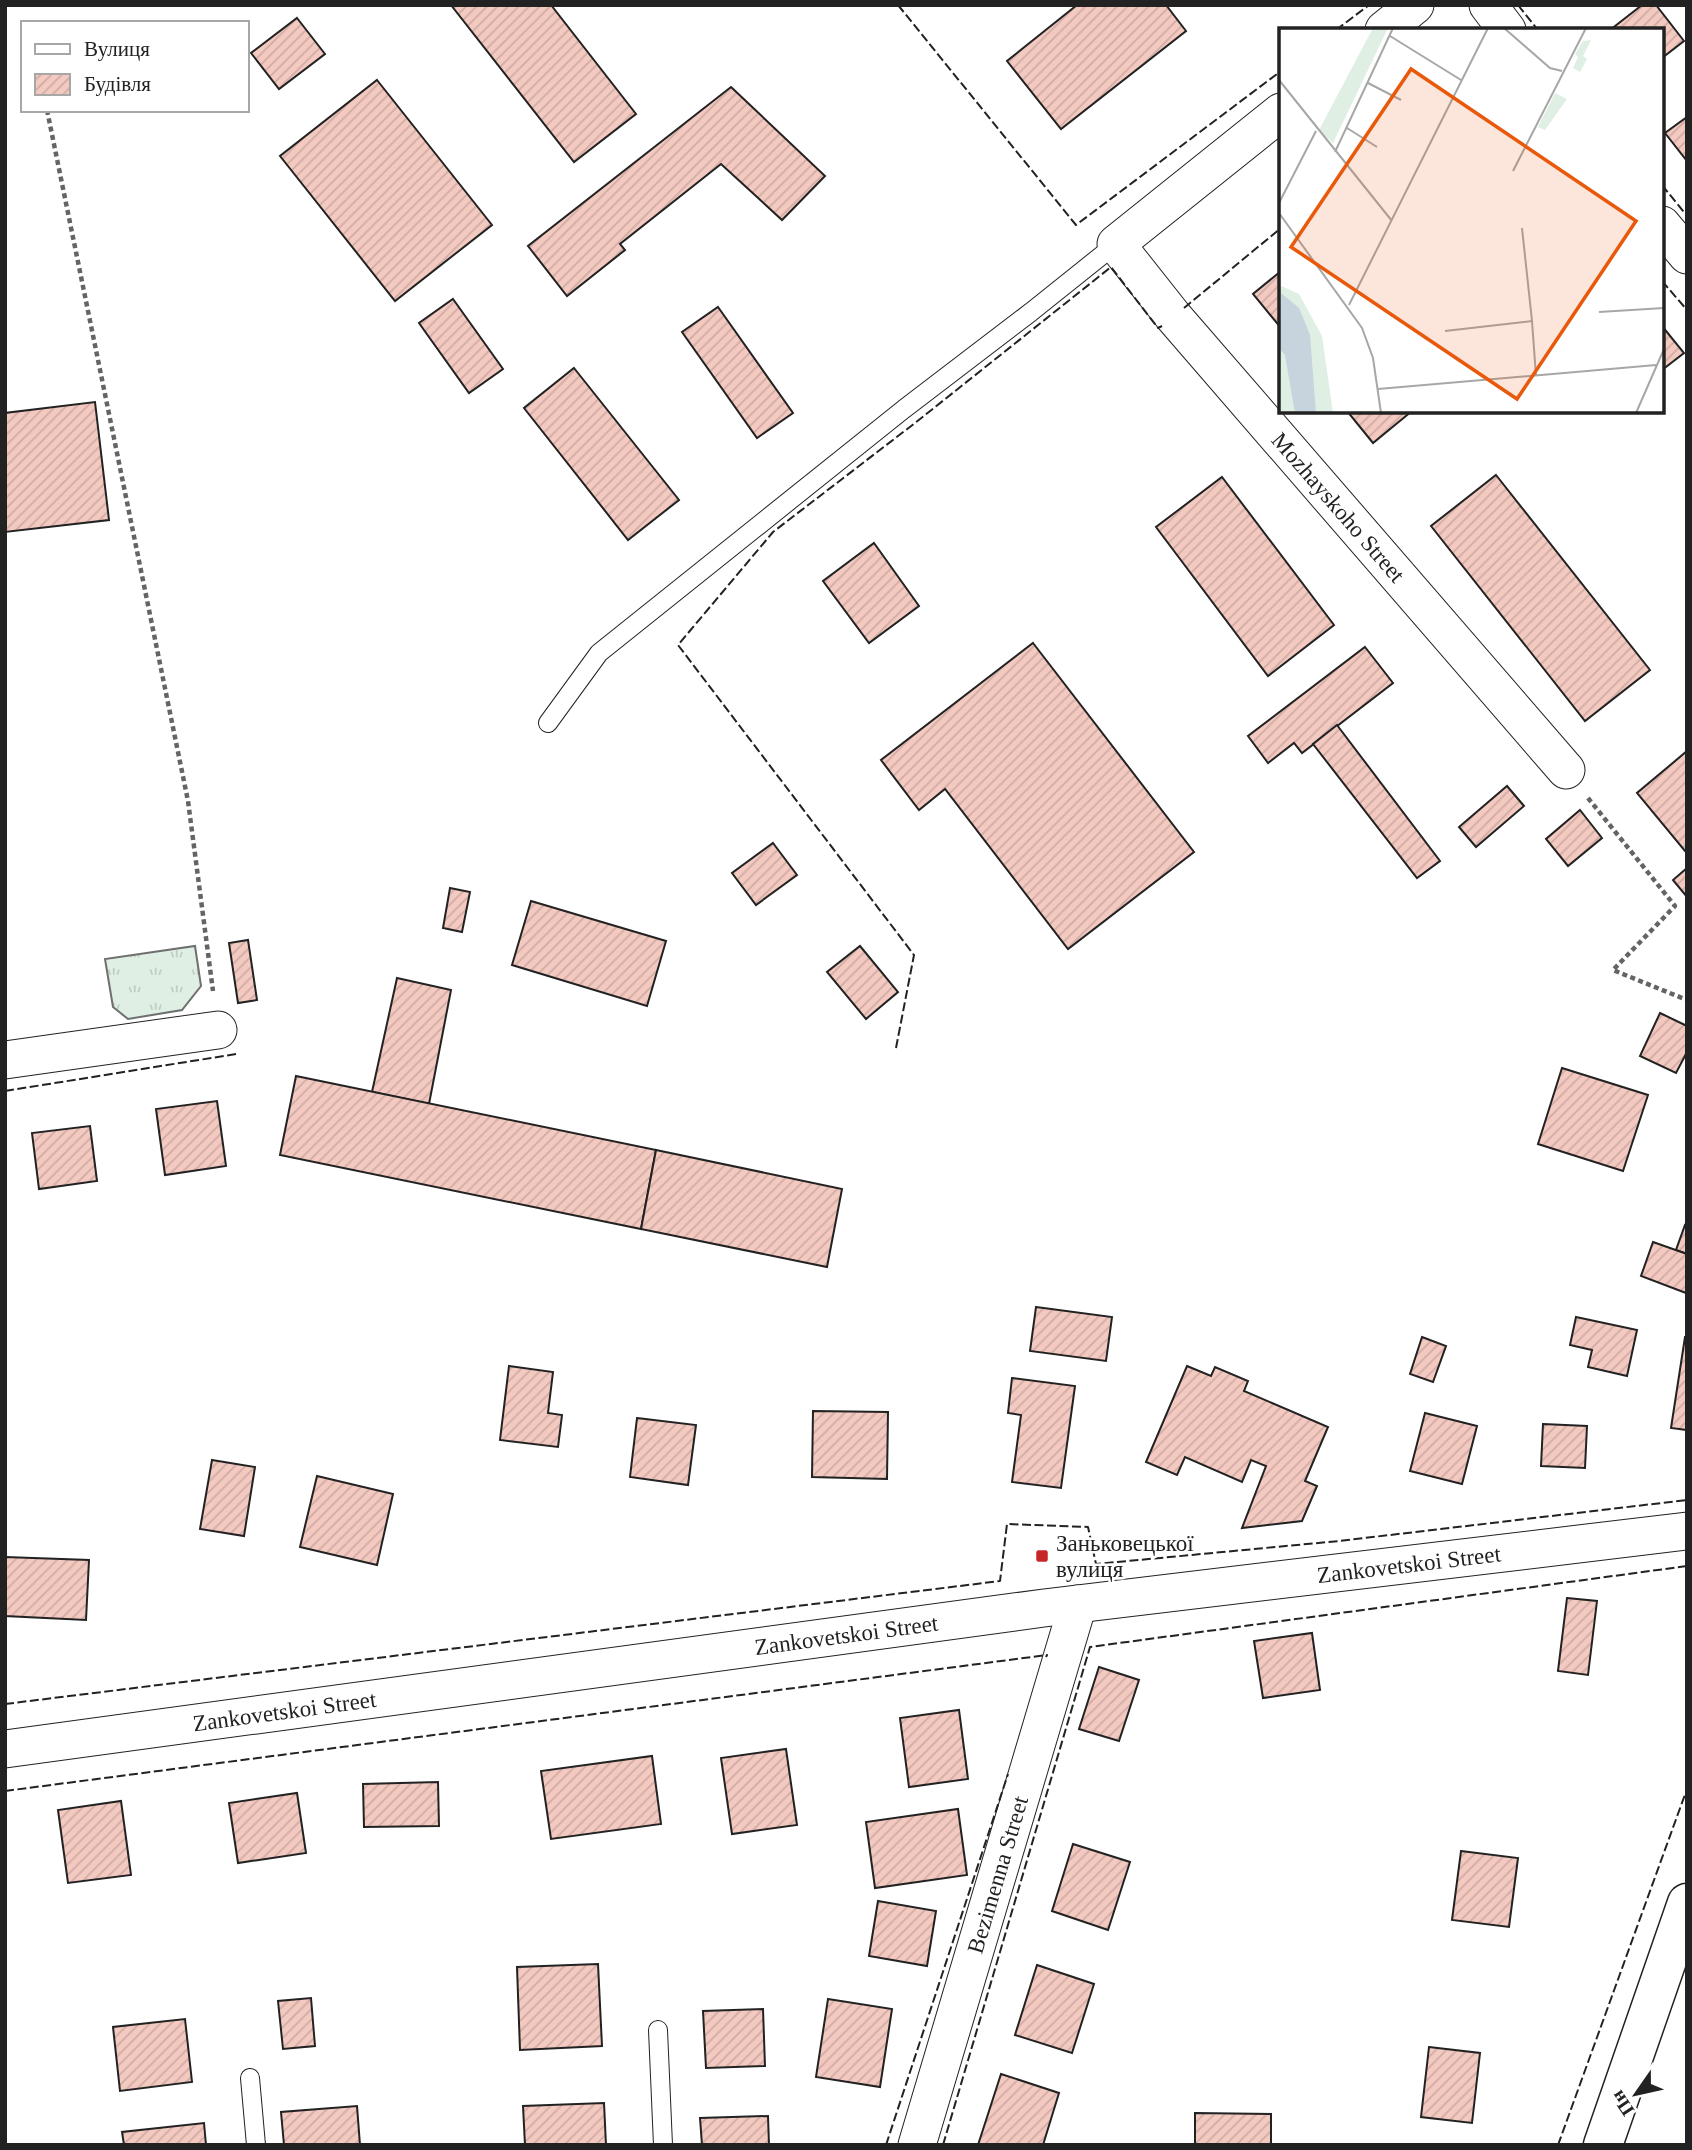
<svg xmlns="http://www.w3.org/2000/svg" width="1692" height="2150" font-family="'Times New Roman',serif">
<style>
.grass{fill:url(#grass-tufts);stroke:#6f6f6f;stroke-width:2}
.building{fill:url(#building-hatch);stroke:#222;stroke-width:2}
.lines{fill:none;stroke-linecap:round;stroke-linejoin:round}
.lane-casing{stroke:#222;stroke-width:20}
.street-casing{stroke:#222;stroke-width:39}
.secondary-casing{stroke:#222;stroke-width:41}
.path{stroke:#646464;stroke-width:4.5;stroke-dasharray:5 3.5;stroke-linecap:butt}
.lane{stroke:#fff;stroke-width:18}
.street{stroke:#fff;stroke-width:37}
.secondary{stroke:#fff;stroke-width:38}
.fence{stroke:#222;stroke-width:2;stroke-dasharray:9 3.5;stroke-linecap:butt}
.poi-dot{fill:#c62828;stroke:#fff;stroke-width:2.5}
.labels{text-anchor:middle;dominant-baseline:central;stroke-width:5;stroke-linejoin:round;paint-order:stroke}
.street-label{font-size:23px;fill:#222;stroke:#fff}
.poi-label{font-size:23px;fill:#222;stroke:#fff;text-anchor:start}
.inset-road{fill:none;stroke:#a7a7a7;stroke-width:2}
.view{fill:#e8590c;fill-opacity:0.15;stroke:#e8590c;stroke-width:3.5}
.inset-edge{fill:none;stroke:#222;stroke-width:3.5}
</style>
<defs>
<pattern id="grass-tufts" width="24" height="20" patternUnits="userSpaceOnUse" patternTransform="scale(1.75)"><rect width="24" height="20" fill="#e0efe3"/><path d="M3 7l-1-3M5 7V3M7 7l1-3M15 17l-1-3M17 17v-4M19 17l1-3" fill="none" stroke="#c0cdc2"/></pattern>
<pattern id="building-hatch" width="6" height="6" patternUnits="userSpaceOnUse" patternTransform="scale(1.75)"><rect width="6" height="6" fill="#f3c9c0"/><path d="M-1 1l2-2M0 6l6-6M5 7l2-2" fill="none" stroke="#d0aca5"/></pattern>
</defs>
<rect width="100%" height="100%" fill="#fff"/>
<!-- grass -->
<path class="grass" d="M195,946l6,40 -19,24 -54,9 -15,-12 -8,-48z"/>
<!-- building -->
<g class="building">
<path d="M451,5h100l85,109 -62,48z"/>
<path d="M1077,5h89l20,26 -125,98 -54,-68z"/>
<path d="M1642,5h14l28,36 -22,17v-28h-52z"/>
<path d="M297,18l28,36 -46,35 -28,-36z"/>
<path d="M377,80l115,145 -97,76 -115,-145z"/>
<path d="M731,87l94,89 -43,44 -61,-56 -101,80 5,6 -58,46 -39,-50z"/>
<path d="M1687,117v44l-22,-28z"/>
<path d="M1281,271v57l-28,-34z"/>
<path d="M453,299l50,70 -34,24 -50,-70z"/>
<path d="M718,307l75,106 -36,25 -75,-106z"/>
<path d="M1662,326l22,27 -22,17z"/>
<path d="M574,368l105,132 -51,40 -104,-132z"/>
<path d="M95,402l14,118 -104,12v-119z"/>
<path d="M1347,411h65l-39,32z"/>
<path d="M1496,475l154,195 -65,51 -154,-195z"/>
<path d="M1222,477l112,148 -66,51 -112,-149z"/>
<path d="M874,543l45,63 -50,37 -46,-62z"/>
<path d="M1033,643l161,209 -126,97 -123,-160 -26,21 -38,-50z"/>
<path d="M1365,647l28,36 -91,70 -8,-10 -26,20 -20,-27z"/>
<path d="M1337,725l103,136 -23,17 -104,-134z"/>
<path d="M1687,751v99l-2,1 -48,-58z"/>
<path d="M1507,786l17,20 -48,41 -17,-20z"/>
<path d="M1580,810l22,28 -34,28 -22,-27z"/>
<path d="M773,843l24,32 -41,30 -24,-32z"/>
<path d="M1687,868v29l-14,-17z"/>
<path d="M450,888l20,4 -8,40 -19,-4z"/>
<path d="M531,901l135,40 -19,65 -135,-41z"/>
<path d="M248,940l9,60 -19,3 -9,-60z"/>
<path d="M860,946l38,46 -32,27 -39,-47z"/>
<path d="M397,978l54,12 -22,114 -57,-12z"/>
<path d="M1660,1013l27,13v26l-11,21 -36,-17z"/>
<path d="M1562,1068l86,27 -25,76 -85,-27z"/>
<path d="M296,1076l360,74 -15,79 -361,-74z"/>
<path d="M217,1101l9,65 -61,9 -9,-66z"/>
<path d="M90,1126l7,55 -58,8 -7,-56z"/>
<path d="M656,1150l186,39 -15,78 -186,-38z"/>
<path d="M1685,1225l2,1v28l-11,-4z"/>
<path d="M1653,1242l34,12 -1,39 -45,-17z"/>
<path d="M1036,1307l76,10 -6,44 -76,-10z"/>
<path d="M1576,1317l61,13 -10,46 -39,-9 4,-17 -22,-5z"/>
<path d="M1422,1337l24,9 -13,36 -23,-8z"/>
<path d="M1685,1337h2v93l-16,-2z"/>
<path d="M509,1366l44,6 -5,41 14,2 -4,32 -58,-7z"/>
<path d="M1187,1366l24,10 4,-9 33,14 -4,10 84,36 -23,54 12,5 -15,35 -60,7 24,-62 -15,-6 -9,22 -57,-25 -8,18 -31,-13z"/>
<path d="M1012,1378l63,8 -14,102 -49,-6 9,-67 -13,-2z"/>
<path d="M813,1411l75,1 -1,67 -75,-2z"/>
<path d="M1425,1413l52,13 -15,58 -52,-13z"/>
<path d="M637,1418l59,7 -8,60 -58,-8z"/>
<path d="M1543,1424l44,2 -2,42 -44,-2z"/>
<path d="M212,1460l43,7 -11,69 -44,-7z"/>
<path d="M317,1476l76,18 -16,71 -77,-18z"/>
<path d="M5,1557l84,3 -3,60 -81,-4z"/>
<path d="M1567,1598l30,3 -9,74 -30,-4z"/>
<path d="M1312,1633l8,57 -57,8 -9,-57z"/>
<path d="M1099,1667l40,13 -20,61 -40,-12z"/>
<path d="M959,1710l9,69 -59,8 -9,-69z"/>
<path d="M786,1749l11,76 -65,9 -11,-76z"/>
<path d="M652,1756l9,68 -110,15 -10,-68z"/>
<path d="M438,1782l1,44 -75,1 -1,-43z"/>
<path d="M297,1793l9,60 -68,10 -9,-60z"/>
<path d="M121,1801l10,74 -63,8 -10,-73z"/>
<path d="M958,1809l9,66 -92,13 -9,-66z"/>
<path d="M1073,1844l57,18 -22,68 -56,-19z"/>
<path d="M1461,1851l57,7 -9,69 -57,-7z"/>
<path d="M878,1901l58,10 -9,55 -58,-10z"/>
<path d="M598,1964l4,82 -82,4 -3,-83z"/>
<path d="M1037,1965l57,19 -22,69 -57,-18z"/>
<path d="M311,1998l4,48 -32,3 -5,-48z"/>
<path d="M828,1999l64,10 -12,78 -64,-10z"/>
<path d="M763,2009l2,57 -59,2 -3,-57z"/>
<path d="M185,2019l7,63 -72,9 -7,-64z"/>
<path d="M1429,2047l51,6 -8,70 -51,-6z"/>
<path d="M1001,2074l58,19 -16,52h-65z"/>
<path d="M604,2103l2,42h-81l-2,-39z"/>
<path d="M357,2106l3,39h-76l-3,-33z"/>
<path d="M1195,2113l76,1v31h-76z"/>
<path d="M768,2116l1,29h-67l-2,-27z"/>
<path d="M204,2123l2,22h-82l-2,-13z"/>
</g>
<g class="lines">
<defs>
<g id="lane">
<path d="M548,723l51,-70 305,-244 127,-97 85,-68"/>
<path d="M658,2030l5,115"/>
<path d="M250,2078l6,67"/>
</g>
<g id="street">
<path d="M1488,5l19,25"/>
<path d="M1384,30l31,-25"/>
<path id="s1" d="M1281,112l-165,132 57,72 393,454"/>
<path d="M1662,225l25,30"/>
<path d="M5,1060l213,-30"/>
<path id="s2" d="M5,1749l1039,-141 643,-77"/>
<path id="s3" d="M917,2145l161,-541"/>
</g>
<path id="secondary" d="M1603,2145l84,-242"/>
</defs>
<!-- lane casing -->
<use href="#lane" class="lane-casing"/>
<!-- street casing -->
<use href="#street" class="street-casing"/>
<!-- secondary casing -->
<use href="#secondary" class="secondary-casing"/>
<!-- path -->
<g class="path">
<path d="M47,110l141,691 25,190"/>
<path d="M1588,798l87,108 -62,64 74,30"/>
</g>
<!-- lane -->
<use href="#lane" class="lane"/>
<!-- street -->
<use href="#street" class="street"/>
<!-- secondary -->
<use href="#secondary" class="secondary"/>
<!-- fence -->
<g class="fence">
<path d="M898,5l178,220 205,-154"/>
<path d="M1518,5l20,25"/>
<path d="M1336,30l33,-25"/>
<path d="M1662,185l25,31"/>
<path d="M1662,281l25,29"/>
<path d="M1184,308l97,-80"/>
<path d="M896,1048l18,-93 -236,-310 95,-113 142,-109 196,-156 47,61 4,-2"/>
<path d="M5,1091l231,-37"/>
<path d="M5,1704l995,-123 7,-57 81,3 8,37 243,-23 348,-41"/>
<path d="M5,1791l1042,-136 -1,2"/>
<path d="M886,2145l122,-371"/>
<path d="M943,2145l147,-498 597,-81"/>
<path d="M1558,2145l129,-356"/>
</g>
</g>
<!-- markers -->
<rect class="poi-dot" x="1035" y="1549" width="14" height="14" rx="3.5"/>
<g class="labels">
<!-- street labels -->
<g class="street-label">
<text stroke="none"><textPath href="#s1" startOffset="556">Mozhayskoho Street</textPath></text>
<text stroke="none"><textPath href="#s2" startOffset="1416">Zankovetskoi Street</textPath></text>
<text stroke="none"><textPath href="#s2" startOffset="849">Zankovetskoi Street</textPath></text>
<text stroke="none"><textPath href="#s2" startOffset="282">Zankovetskoi Street</textPath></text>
<text stroke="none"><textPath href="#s3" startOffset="282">Bezimenna Street</textPath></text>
</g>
<!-- poi labels -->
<g class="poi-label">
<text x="1056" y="1543">Заньковецької<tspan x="1056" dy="26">вулиця</tspan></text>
</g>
</g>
<!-- overview -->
<g transform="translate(1279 28)">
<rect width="385" height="385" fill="#fff"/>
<path d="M312,12l-8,16 4,3 -7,13 -7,-4 5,-11 -3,-3 8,-13zM276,65l12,6 -22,31 -7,-3zM0,257l20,9 23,42 11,77h-54z" fill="#e0efe3"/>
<path d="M94,0h15l-55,115 -14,-13z" fill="#e0efe3"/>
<path d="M2,265l18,15 11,27 6,78h-21l-10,-58 -6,-7z" fill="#c7d3dd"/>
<path class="inset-road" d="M225,0l46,40 12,3M111,8l71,44M0,52l113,141M89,55l33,17M68,100l30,19M56,124l58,-124M234,143l73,-143M0,175l37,-72M0,185l83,115 11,30 8,55M243,200l10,93M70,277l139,-277M320,284l65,-4M166,303l87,-10 4,55M99,361l278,-24M357,385l28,-64"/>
<path class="view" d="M132,41l225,152 -119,178 -226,-152z"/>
<rect width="385" height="385" class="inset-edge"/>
</g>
<!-- border -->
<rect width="1692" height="2150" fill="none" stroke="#222222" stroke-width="14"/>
<!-- legend -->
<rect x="21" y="21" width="228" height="91" fill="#ffffff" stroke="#a7a7a7" stroke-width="2"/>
<rect x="35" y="44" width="35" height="10" fill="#ffffff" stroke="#a7a7a7" stroke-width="2"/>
<text x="84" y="56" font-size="21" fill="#222222">Вулиця</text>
<rect x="35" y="74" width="35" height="21" fill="url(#building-hatch)" stroke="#a7a7a7" stroke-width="2"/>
<text x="84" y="91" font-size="21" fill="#222222">Будівля</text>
<!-- north arrow -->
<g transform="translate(1636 2094) rotate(236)" stroke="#ffffff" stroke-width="5" paint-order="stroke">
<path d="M0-5L12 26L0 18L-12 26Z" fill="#222222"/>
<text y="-10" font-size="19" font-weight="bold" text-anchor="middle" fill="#222222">Пн</text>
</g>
</svg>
